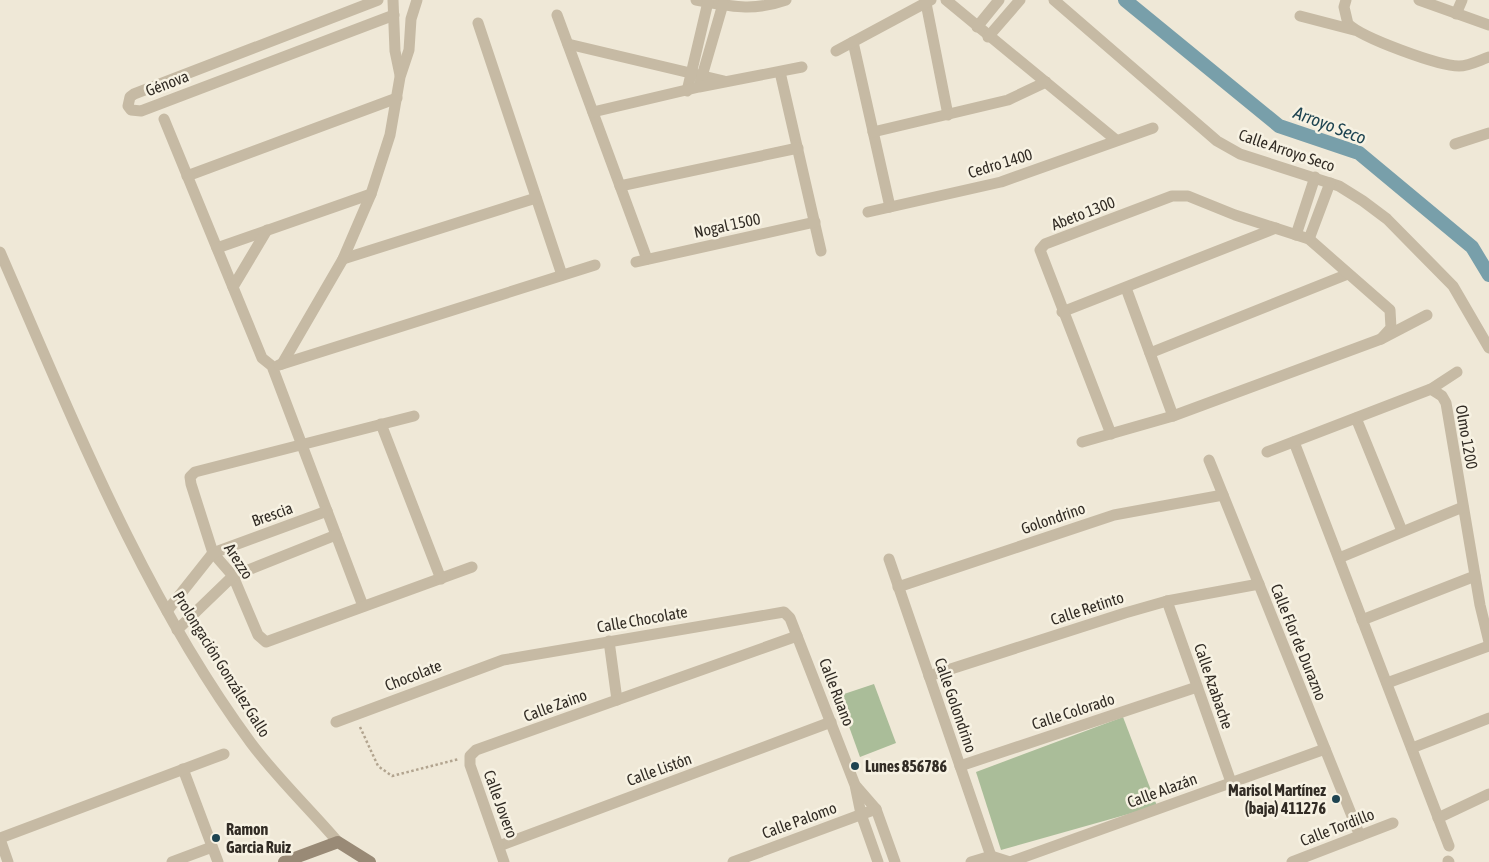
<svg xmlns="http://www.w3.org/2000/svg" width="1489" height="862" font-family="'Asap Condensed',sans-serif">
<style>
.green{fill:#aabd99}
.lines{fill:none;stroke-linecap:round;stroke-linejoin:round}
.canal{stroke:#789faa;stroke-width:14}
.path{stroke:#b2a48f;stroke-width:2.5;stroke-dasharray:2.5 2.5;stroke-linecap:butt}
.street{stroke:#c6baa4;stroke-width:11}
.secondary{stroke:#998a76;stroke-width:12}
.poi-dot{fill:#1e4451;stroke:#f7f2e3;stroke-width:2}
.labels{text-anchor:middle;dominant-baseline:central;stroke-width:5;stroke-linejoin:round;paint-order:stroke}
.street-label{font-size:16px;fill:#322c25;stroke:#f7f2e3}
.poi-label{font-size:16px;font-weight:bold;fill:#322c25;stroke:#f7f2e3;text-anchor:start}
.water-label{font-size:18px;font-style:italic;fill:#1e4451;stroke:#f7f2e3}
</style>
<rect width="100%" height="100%" fill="#efe8d7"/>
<!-- green -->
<g class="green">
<path d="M874,684l22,59 -36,14 -22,-61z"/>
<path d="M1123,717l34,89 -156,44 -25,-78z"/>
</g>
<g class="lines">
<!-- canal -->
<path class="canal" d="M1125,0l154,126 80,27 113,94 17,28"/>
<!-- path -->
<path class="path" d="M360,727l18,39 14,10 67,-17"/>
<!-- street -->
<g class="street">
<path d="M378,0l-244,94 -4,3 -2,9 3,4 10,1 253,-96"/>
<path d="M393,0l2,51 5,24"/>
<path d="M696,0c34,6 56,12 90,0"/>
<path d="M946,0l170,140"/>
<path d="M1054,0l163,141 23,13 99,32 24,15 24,18 66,67 36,62"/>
<path d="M1346,0l-2,7 4,17c14,14 91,42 111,42 10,0 21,-6 30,-9"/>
<path d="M1419,0l70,25"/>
<path d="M926,3l22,112"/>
<path d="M1456,14l6,-14"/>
<path d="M557,15l90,244"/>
<path d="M1300,16l54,14"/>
<path d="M478,23l84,252"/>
<path d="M977,27l22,-27"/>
<path d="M988,37l32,-37"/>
<path d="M853,42l37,165"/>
<path d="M568,44l156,37"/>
<path d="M836,51l95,-51"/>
<path d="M780,72l41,179"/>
<path d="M700,83l23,-79"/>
<path d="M687,91l21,-89"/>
<path d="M593,112l106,-25 103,-20"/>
<path d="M164,119l98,239 10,8 91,240"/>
<path d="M873,132l135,-32 38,-18"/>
<path d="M1455,144l34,-11"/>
<path d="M187,176l210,-78"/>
<path d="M620,186l178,-38"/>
<path d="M868,212l133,-30 152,-54"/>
<path d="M1296,235l19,-58"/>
<path d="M1309,239l21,-56"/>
<path d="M217,248l154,-54"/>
<path d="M0,252c72,165 143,345 251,491 26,35 59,66 87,99"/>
<path d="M343,259l193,-61"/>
<path d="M636,262l179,-40"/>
<path d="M233,287l34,-57"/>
<path d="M1126,288l47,128"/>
<path d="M1062,312l214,-84"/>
<path d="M1150,353l198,-79"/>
<path d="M282,364l61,-105 28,-65 19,-59 10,-58 9,-27 2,-31 6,-19"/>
<path d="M279,365l316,-100"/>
<path d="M1431,389l11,7 4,7 34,202 9,37"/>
<path d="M414,416l-219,56 -5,5 1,7 22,69 20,23 25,59 8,7 206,-75"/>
<path d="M1356,418l46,113"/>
<path d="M381,424l60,155"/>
<path d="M1111,434l-71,-184 5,-6 127,-48h16l47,19 74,24 81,71 1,18 -10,11"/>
<path d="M1082,442l91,-26 208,-77 46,-24"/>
<path d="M1294,442l155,404"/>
<path d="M1267,452l164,-63 26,-17"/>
<path d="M1209,460l151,376"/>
<path d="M1339,558l124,-51"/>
<path d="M889,559l104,303"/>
<path d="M898,587l216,-72 109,-20"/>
<path d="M1167,601l64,181"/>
<path d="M167,611l46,-58 114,-42"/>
<path d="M1362,620l113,-44"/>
<path d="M177,630l56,-54 103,-41"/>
<path d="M609,641l8,59"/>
<path d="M929,676l196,-63 42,-12 92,-17"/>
<path d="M1387,683l102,-37"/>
<path d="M336,722l167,-62 281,-48 6,6 65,167 6,29 17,48"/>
<path d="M1412,748l77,-30"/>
<path d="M960,766l237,-79"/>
<path d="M183,769l35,93"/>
<path d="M856,786l20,23 19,53"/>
<path d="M1438,818l51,-24"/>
<path d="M0,838l224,-84"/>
<path d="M0,839l8,23"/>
<path d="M499,846l332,-124"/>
<path d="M1448,861l1,1"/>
<path d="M172,862l40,-15"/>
<path d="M504,862l-34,-97v-9l6,-6 321,-114"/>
<path d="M733,862l143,-53"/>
<path d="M971,862l20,-6 19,6"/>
<path d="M1010,862l315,-113"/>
<path d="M1292,862l101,-39"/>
</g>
<!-- secondary -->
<path class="secondary" d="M284,862l54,-20 32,20"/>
</g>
<!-- markers -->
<g class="poi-dot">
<circle cx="855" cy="766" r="5"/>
<circle cx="1336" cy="799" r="5"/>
<circle cx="216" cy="838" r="5"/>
</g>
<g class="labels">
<!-- street labels -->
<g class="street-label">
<text transform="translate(167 83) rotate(-21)">Génova</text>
<text transform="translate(1287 150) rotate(19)">Calle Arroyo Seco</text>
<text transform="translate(1000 163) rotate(-17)">Cedro 1400</text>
<text transform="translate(1083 213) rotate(-21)">Abeto 1300</text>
<text transform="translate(727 225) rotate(-12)">Nogal 1500</text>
<text transform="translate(1467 437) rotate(80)">Olmo 1200</text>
<text transform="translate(272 514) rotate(-20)">Brescia</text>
<text transform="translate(1053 518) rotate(-19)">Golondrino</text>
<text transform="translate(239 561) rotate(57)">Arezzo</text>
<text transform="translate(1087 608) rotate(-18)">Calle Retinto</text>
<text transform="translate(642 619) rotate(-10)">Calle Chocolate</text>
<text transform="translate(1299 642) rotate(68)">Calle Flor de Durazno</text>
<text transform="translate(222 664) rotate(58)">Prolongación González Gallo</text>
<text transform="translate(413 675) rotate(-21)">Chocolate</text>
<text transform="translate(1214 686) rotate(71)">Calle Azabache</text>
<text transform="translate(837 692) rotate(69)">Calle Ruano</text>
<text transform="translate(555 705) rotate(-20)">Calle Zaino</text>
<text transform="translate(956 705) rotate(71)">Calle Golondrino</text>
<text transform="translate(1073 711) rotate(-18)">Calle Colorado</text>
<text transform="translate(659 769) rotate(-20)">Calle Listón</text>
<text transform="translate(1162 790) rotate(-20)">Calle Alazán</text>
<text transform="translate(501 804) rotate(70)">Calle Jovero</text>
<text transform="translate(799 820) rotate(-20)">Calle Palomo</text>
<text transform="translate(1337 827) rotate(-21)">Calle Tordillo</text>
</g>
<!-- poi labels -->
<g class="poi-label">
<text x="865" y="766">Lunes 856786</text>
<text x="1326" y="790" text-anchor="end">Marisol Martínez<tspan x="1326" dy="18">(baja) 411276</tspan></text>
<text x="226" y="829">Ramon<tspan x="226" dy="18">Garcia Ruiz</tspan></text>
</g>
<!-- water labels -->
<g class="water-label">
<text transform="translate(1330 125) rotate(21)">Arroyo Seco</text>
</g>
</g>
</svg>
